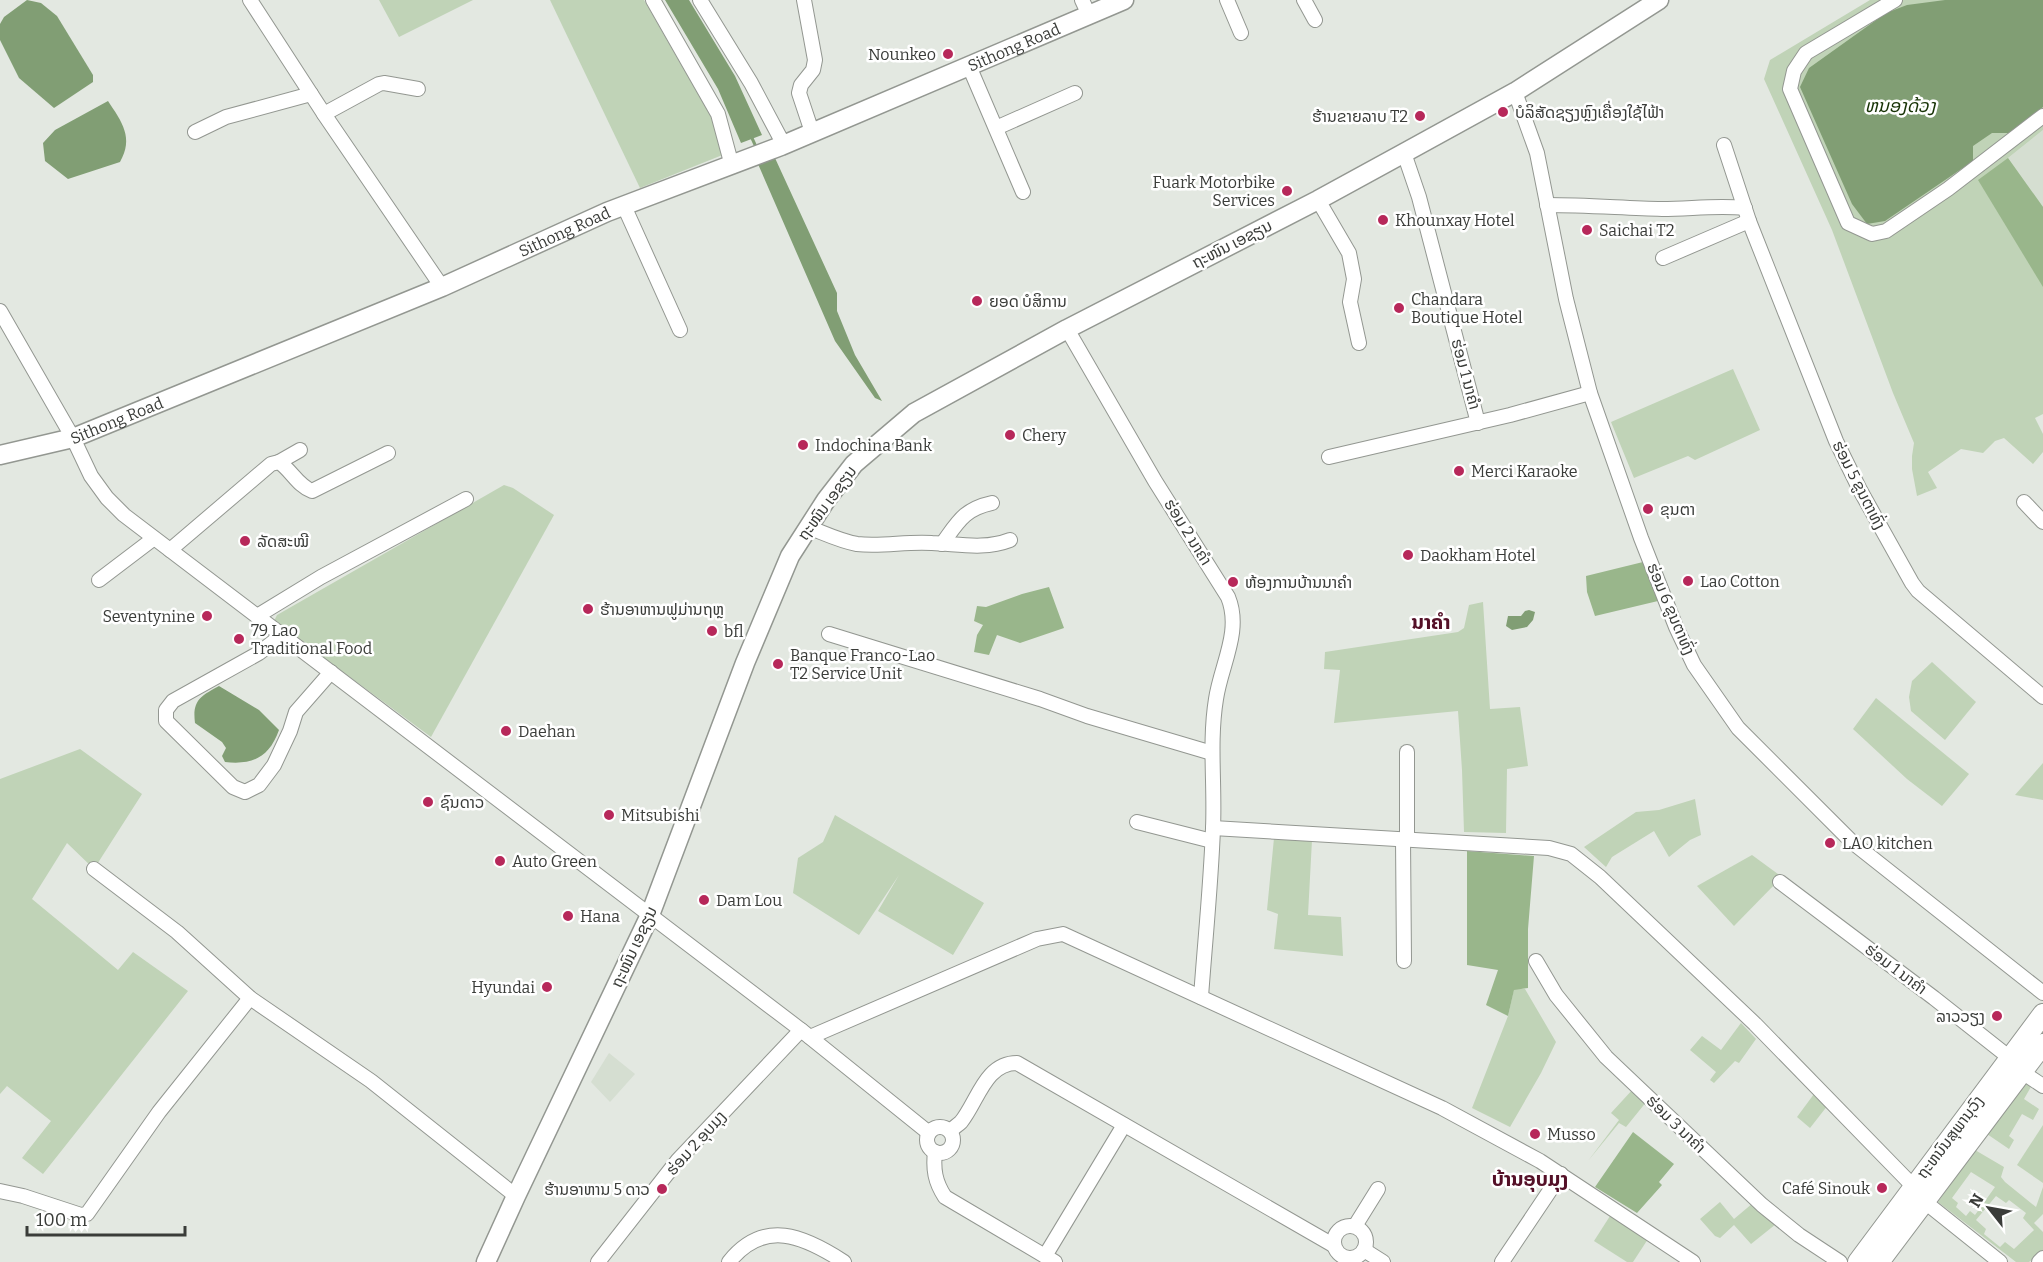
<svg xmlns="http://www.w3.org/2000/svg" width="2043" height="1262" font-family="Bitter,'Noto Sans Lao',serif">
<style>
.built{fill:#d5ded1}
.green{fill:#c0d3b7;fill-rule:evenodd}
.forest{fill:#99b68b}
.water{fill:#819e74}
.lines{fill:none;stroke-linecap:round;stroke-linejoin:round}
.stream{stroke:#819e74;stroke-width:3}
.minor-casing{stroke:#939791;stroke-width:16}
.major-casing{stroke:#939791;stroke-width:21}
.highway-casing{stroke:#939791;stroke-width:22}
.minor{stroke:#fff;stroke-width:14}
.major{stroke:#fff;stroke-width:18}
.highway{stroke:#fff;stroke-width:20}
.poi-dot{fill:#b7285a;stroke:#fff;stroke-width:2}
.labels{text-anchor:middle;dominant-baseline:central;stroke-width:5;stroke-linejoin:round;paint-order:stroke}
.street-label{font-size:16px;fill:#3a3c39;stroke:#fff}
.poi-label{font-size:16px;fill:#3a3c39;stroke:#fff;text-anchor:start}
.water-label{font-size:18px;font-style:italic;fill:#173305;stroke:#fff}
.quarter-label{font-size:20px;font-weight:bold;fill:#541027;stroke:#fff}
</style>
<rect width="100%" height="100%" fill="#e3e8e1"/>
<!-- built -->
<g class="built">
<path d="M2043,130v77l-35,-49z"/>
<path d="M609,1053l26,21 -25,28 -19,-20z"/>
</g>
<!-- green -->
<g class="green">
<path d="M379,0h94l-74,37z"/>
<path d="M550,0h94l66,115 15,39 -85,34z"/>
<path d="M1870,0h173v130l-35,28 35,49v207l-8,4 8,16v18l-10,12 -29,-26 -9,3 -12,12 -22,-4 -33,23 9,16 -20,8 -5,-27v-13l2,-13 -21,-50 -61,-163 -68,-151 6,-19z"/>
<path d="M1733,369l27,61 -65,30 -7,-4 -54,22 -23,-56z"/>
<path d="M504,485l9,3 41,27 -123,222 -157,-116 3,-6z"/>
<path d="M1483,602l7,107 30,-2 8,59 -21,3 -1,64 -42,-1 -2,-62 -4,-59 -124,12 6,-53 -16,-1 1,-17 133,-20 6,-4 5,-23z"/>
<path d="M1932,662l44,40 -31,38 -34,-29 -2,-14 3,-16z"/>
<path d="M1876,698l93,76 -27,32 -35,-27 -54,-50z"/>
<path d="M80,749l62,45 -48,75 -27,-26 -35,56 86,71 15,-18 55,39 -145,183 -21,-16 29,-37 -44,-35 -7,8v-315z"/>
<path d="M2043,763v37l-28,-5z"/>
<path d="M1695,799l6,36 -11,5 -21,17 -15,-26 -42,26 -6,10 -22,-20 52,-35 23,-2z"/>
<path d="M835,815l149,88 -31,52 -75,-44 21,-36 -40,60 -66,-42 5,-35 25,-16z"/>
<path d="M1274,838l38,2 -4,75 33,2 2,39 -69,-7 4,-35 -11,-4z"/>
<path d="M1752,855l30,22 -48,49 -37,-40z"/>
<path d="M1514,989h11l31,53 -15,31 -31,54 -38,-19 36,-92z"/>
<path d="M1741,1023l15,16 -17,24 -4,-2 -21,22 -4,-3 6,-8 -26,-22 12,-14 19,14z"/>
<path d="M2027,1081l5,4 -8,14 15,10 -6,11 -11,-6 -13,22 5,4 -5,9 -22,-15z"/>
<path d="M1634,1088l13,13 -21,26 -7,-4 -31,38 31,-41 -8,-7z"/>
<path d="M1814,1094l14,11 -18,23 -13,-11z"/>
<path d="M2043,1125v58l-26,-18z"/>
<path d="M1975,1150l29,17 -3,10 4,5 31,25 7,-20v27l-9,9 9,9v19l-14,11h-13l-78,-60zM1971,1172l24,15 -20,28 -5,-4 -4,5 -10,-9 2,-4 -6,-5zM1996,1196l10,7 3,-3 17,13 -3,5 11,12 -20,19 -9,-7 -5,5 -16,-13 2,-5 -10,-9z"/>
<path d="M1720,1202l14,17 19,-16 23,21 -25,20 -17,-19 -14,13 -5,-2 -15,-17z"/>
<path d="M1610,1216l38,23 -15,23h-6l-33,-21z"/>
</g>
<!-- forest -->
<g class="forest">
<path d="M2008,158l35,49v80l-65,-107z"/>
<path d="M1643,562l15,39 -63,15 -8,-24 -1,-16z"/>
<path d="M1049,587l15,41 -44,15 -23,-8 -8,20 -15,-3 3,-17 6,-10 -9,-4 3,-15 9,1 36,-13z"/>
<path d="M1467,851l67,5 -6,73v59l-14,2 -6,26 -22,-11 12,-35 -31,-5z"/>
<path d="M1633,1132l41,32 -15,18 3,3 -25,28 -42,-26z"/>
</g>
<!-- water -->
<g class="water">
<path d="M27,0l14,3 16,13 36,59v7l-39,26 -35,-30 -19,-38v-16l4,-7z"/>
<path d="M665,0h24l46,76 27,59 -21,8 -23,-54z"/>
<path d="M1945,0h98v107l-33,26h-18l-19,13v15l-88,60 -18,3 -15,-20 -52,-117 9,-19 77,-55 21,-8z"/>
<path d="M108,101c14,21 26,37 12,61l-52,17 -23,-18 -2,-18 12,-13z"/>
<path d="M775,158l62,135v18l18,44 27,46 -7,-3 -40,-57 -77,-177z"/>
<path d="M1529,610l6,2 -2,8 -6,7 -15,3 -6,-4 2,-10h13l4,-5z"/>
<path d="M219,686l40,24 20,20c-10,28 -27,35 -54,32l-3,-6 4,-8 -4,-6 -27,-19c-3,-23 6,-27 24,-37z"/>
</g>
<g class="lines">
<!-- stream -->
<path class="stream" d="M751,136l6,13"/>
<defs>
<g id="minor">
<path d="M250,0l74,114 118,173"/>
<path d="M653,0l65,114 14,52"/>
<path d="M700,0l51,83 33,62"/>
<path d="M804,0l11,60 -2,10 -12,15 -2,8 13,39"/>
<path d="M1082,0l7,15"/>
<path d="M1227,0l14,33"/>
<path d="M1304,0l11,20"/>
<path d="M1895,0l-89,53 -12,18 -4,18 58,134 24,11 14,-3 62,-42 95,-73"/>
<path d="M969,66l54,126"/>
<path d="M1515,92l22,61 29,146 24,94 51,145 35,89 18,38 44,63 114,114 191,151"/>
<path d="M324,114l55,-30 5,-1 34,6"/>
<path d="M996,128l79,-35"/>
<path d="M195,132l31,-15 85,-23"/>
<path d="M1724,145l25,76 87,220 24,49 52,93 6,8 125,106"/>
<path d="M1404,153l15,44 59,226"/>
<path d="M1318,200l31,53 5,26 -4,23 9,41"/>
<path d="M1547,205c38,0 76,3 115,4 28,0 55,-4 83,-1"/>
<path d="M624,206l56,124"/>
<path d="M1663,258l86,-37"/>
<path d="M0,311l73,127 18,38 16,22 17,17 677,515 128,103"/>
<path d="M1067,329l88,152 73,116c14,34 -7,68 -12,102 -7,43 -1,86 -3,129 -2,56 -8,113 -12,169"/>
<path d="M1329,457l181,-42 80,-22"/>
<path d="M279,462l21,-12"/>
<path d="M2024,502l19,20"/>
<path d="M808,527c16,6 32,14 49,17 25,3 50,-3 75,-1 27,1 52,7 78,-3"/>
<path d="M942,544c16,-22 22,-35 50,-41"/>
<path d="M170,550l101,-86 8,-2c12,8 19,24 33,29l76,-38"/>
<path d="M99,580l54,-41"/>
<path d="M257,616l64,-39 145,-78"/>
<path d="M829,634l211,65 47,17 125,37"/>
<path d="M282,635l-23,18 -86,48 -7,9v11l67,66 12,5 14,-7 15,-20 16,-34 6,-19 35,-40"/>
<path d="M1137,822l75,19"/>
<path d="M1213,828l336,20 22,6 29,23 155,147 158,162"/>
<path d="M1403,839l1,122"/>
<path d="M1407,839v-87"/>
<path d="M94,869l83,63 73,66 121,83 145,115"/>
<path d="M1780,882l154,116 76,60"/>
<path d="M1536,961l20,34 50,62 156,148 37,30 41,27"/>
<path d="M810,1037l227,-98 26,-5 379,174 98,53 153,101"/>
<path d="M2022,1072l21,14"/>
<circle cx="940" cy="1140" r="13"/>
<path d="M950,1131c3,-3 8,-6 11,-9 17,-21 24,-59 56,-59l316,182"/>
<path d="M935,1152c-2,17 0,30 10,45l110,65"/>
<path d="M0,1191l23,5 58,19 6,-1 72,-102 91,-114"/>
<path d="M1925,1202l75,60"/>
<circle cx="1350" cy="1242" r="16"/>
<path d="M1355,1226l23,-37"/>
<path d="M1364,1250l19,12"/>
<path d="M1045,1256l79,-131"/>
<path d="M598,1262l80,-102 123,-130"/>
<path d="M729,1262c35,-44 75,-26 115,0"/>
<path d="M1502,1262l59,-88"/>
<path d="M2039,1262l4,-4"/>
</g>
<g id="major">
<path id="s1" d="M0,455l73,-17 369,-151 165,-75 174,-66 343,-146"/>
<path d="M486,1262l30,-66 134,-281 95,-252 45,-107 36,-56 28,-36 60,-51 153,-84 251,-129 86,-47 111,-61 144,-92"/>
</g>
<g id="highway">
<path d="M1858,1262l185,-248"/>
<path d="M1879,1262l164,-218"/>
</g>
</defs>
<!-- minor casing -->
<use href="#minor" class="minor-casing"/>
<!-- major casing -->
<use href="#major" class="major-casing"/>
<!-- highway casing -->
<use href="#highway" class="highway-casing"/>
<!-- minor -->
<use href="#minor" class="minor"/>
<!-- major -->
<use href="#major" class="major"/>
<!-- highway -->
<use href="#highway" class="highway"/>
</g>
<!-- markers -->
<g class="poi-dot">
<circle cx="948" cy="54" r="6"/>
<circle cx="1503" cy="112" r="6"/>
<circle cx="1420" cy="116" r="6"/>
<circle cx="1287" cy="191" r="6"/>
<circle cx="1383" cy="220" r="6"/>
<circle cx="1587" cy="230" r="6"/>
<circle cx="977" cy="301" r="6"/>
<circle cx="1399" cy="308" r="6"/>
<circle cx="1010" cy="435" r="6"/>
<circle cx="803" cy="445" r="6"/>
<circle cx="1459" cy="471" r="6"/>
<circle cx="1648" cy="509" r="6"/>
<circle cx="245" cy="541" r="6"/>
<circle cx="1408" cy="555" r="6"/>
<circle cx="1688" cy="581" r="6"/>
<circle cx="1233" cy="582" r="6"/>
<circle cx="588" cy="609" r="6"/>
<circle cx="207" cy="616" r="6"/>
<circle cx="712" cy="631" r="6"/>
<circle cx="239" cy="639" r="6"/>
<circle cx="778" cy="664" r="6"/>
<circle cx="506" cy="731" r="6"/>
<circle cx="428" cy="802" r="6"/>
<circle cx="609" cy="815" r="6"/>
<circle cx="1830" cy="843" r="6"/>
<circle cx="500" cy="861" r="6"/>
<circle cx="704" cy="900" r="6"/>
<circle cx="568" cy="916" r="6"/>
<circle cx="547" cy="987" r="6"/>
<circle cx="1997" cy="1016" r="6"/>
<circle cx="1535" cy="1134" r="6"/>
<circle cx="1882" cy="1188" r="6"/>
<circle cx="662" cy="1189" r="6"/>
</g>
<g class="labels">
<!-- street labels -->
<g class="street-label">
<text stroke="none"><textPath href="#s1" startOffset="1094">Sithong Road</textPath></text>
<text stroke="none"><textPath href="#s1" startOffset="608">Sithong Road</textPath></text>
<text transform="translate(1232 244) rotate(-27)">ຖະໜົນ ເອຊຽນ</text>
<text transform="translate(1466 374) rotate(75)">ຮ່ອມ 1 ນາຄຳ</text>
<text stroke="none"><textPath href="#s1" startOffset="122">Sithong Road</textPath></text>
<text transform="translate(1859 485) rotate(63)">ຮ່ອມ 5 ຂູນຕາທົ່ງ</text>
<text transform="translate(827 503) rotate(-54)">ຖະໜົນ ເອຊຽນ</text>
<text transform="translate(1188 532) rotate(58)">ຮ່ອມ 2 ນາຄຳ</text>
<text transform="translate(1671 609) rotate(67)">ຮ່ອມ 6 ຂູນຕາທົ່ງ</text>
<text transform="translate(634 947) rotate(-65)">ຖະໜົນ ເອຊຽນ</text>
<text transform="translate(1896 969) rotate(37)">ຮ່ອມ 1 ນາຄຳ</text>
<text transform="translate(1676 1124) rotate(44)">ຮ່ອມ 3 ນາຄຳ</text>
<text transform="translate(1950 1137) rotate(-53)">ຖະຫນົນສຸພານຸວົງ</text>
<text transform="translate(696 1143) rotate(-48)">ຮ່ອມ 2 ອຸບມຸງ</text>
</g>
<!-- poi labels -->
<g class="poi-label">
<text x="936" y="54" text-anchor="end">Nounkeo</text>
<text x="1515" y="112">ບໍລິສັດຊຽງຫຼົງເຄື່ອງໃຊ້ໄຟ້າ</text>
<text x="1408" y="116" text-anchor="end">ຮ້ານຂາຍລາບ T2</text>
<text x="1275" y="182" text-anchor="end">Fuark Motorbike<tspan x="1275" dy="18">Services</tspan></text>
<text x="1395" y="220">Khounxay Hotel</text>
<text x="1599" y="230">Saichai T2</text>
<text x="1411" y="299">Chandara<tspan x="1411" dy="18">Boutique Hotel</tspan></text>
<text x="989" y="301">ຍອດ ບໍສິການ</text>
<text x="1022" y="435">Chery</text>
<text x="815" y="445">Indochina Bank</text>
<text x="1471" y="471">Merci Karaoke</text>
<text x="1660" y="509">ຂຸນຕາ</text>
<text x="257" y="541">ລັດສະໝີ</text>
<text x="1420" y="555">Daokham Hotel</text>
<text x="1700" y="581">Lao Cotton</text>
<text x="1245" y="582">ຫ້ອງການບ້ານນາຄໍາ</text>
<text x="600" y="609">ຮ້ານອາຫານຟູມ່ານຖຫຼ</text>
<text x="195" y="616" text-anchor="end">Seventynine</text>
<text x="251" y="630">79 Lao<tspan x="251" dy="18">Traditional Food</tspan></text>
<text x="724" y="631">bfl</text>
<text x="790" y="655">Banque Franco-Lao<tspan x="790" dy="18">T2 Service Unit</tspan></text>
<text x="518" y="731">Daehan</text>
<text x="440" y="802">ຊົນດາວ</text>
<text x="621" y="815">Mitsubishi</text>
<text x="1842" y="843">LAO kitchen</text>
<text x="512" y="861">Auto Green</text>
<text x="716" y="900">Dam Lou</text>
<text x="580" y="916">Hana</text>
<text x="535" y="987" text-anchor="end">Hyundai</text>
<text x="1985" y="1016" text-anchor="end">ລາວວຽງ</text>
<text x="1547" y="1134">Musso</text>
<text x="1870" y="1188" text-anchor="end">Café Sinouk</text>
<text x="650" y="1189" text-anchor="end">ຮ້ານອາຫານ 5 ດາວ</text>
</g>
<!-- water labels -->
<g class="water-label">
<text x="1900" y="106">ຫນອງດ້ວງ</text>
</g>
<!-- quarter labels -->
<g class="quarter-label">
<text x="1431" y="622">ນາຄຳ</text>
<text x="1530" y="1179">ບ້ານອຸບມຸງ</text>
</g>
</g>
<!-- north arrow -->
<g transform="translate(1989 1208) rotate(301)" stroke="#ffffff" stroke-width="4.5" paint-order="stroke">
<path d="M0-4.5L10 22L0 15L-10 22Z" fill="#3a3c39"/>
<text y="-9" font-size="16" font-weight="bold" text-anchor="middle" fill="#3a3c39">N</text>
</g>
<!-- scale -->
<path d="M27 1226v9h158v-9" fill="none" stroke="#3a3c39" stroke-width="3"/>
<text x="36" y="1226" font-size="18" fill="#3a3c39" stroke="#ffffff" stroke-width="4.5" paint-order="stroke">100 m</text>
</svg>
